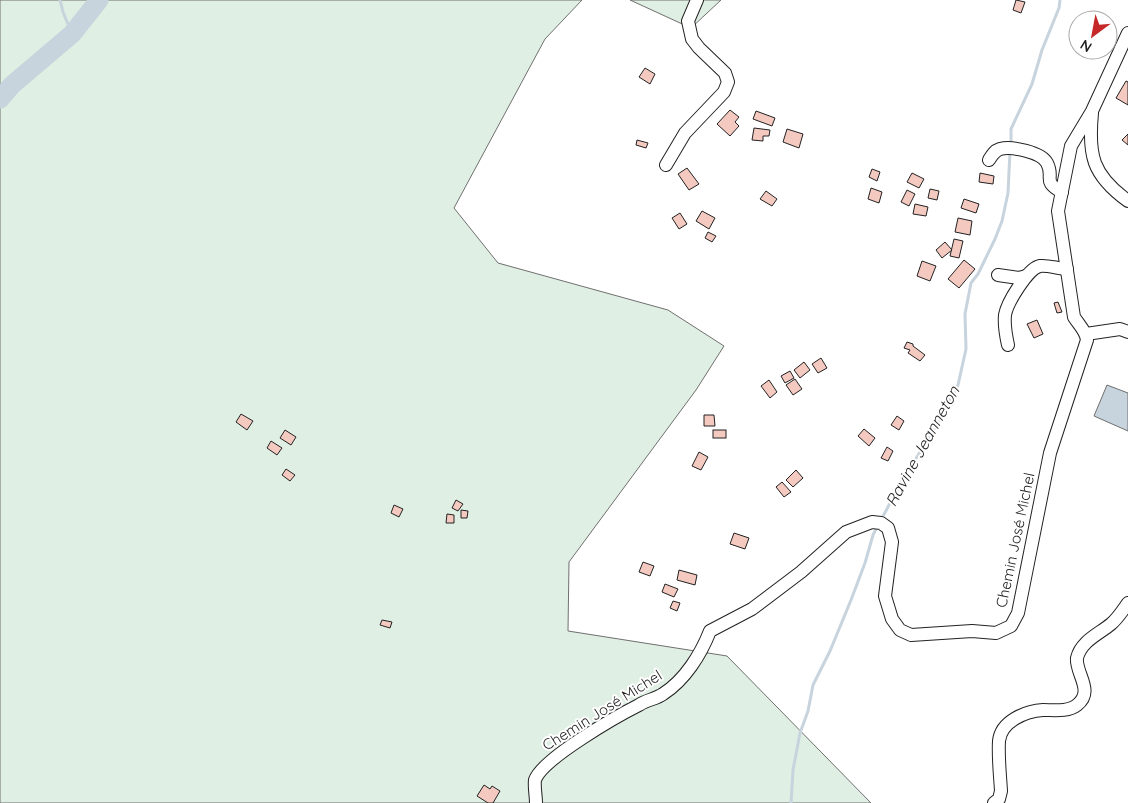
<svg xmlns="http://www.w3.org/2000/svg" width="1128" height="803" font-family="Quicksand,sans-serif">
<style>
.green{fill:#e0efe3;stroke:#6f6f6f}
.water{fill:#c7d3dd;stroke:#6f6f6f}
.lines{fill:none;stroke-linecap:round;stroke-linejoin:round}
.stream{stroke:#c7d3dd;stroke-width:3}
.river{stroke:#c7d3dd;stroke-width:19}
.building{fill:#f3c9c0;stroke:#222}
.minor-casing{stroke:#222;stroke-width:14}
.minor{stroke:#fff;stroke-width:12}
.labels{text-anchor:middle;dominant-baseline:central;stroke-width:4;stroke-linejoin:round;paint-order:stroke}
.street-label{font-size:15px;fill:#222;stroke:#fff}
.water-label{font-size:16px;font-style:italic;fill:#222;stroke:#fff}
</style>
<rect width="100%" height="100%" fill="#fff"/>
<!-- green -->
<g class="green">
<path d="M0,0h582l-37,39 -91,169 44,55 170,47 56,36 -28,44 -127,172 -1,69 159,25 144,147h-871z"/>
<path d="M630,0h91l-30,28z"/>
</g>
<!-- water -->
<path class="water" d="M1107,385l21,8v38l-34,-15z"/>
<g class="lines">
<!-- stream -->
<g class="stream">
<path d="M60,0l3,12 9,22"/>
<path d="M1011,145v-16l21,-45 10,-34 17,-42 1,-8"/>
<path d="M881,520l22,-41 36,-57 19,-37 8,-36 -1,-35 6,-31 7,-9 17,-35 7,-18 6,-28 2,-42"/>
<path d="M791,803l2,-33 7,-37 8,-22 5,-26 17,-34 21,-51 14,-37 8,-28 5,-10"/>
</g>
<!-- river -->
<path class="river" d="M0,99l12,-14 60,-51 27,-34"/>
</g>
<!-- building -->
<g class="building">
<path d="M1016,0l9,2 -4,11 -8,-3z"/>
<path d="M645,68l10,6 -5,10 -11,-7z"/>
<path d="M1126,81l2,1v23l-12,-7z"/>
<path d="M730,110l9,7 -4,5 4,4 -9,10 -13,-12z"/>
<path d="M756,111l19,7 -3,8 -19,-7z"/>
<path d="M754,128l16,2 -1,6h-6v5l-11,-1z"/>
<path d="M787,129l16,5 -4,14 -16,-6z"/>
<path d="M1128,134v11l-6,-5z"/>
<path d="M637,140l11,3 -2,5 -10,-3z"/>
<path d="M687,168l12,16 -10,6 -11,-16z"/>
<path d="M872,169l8,3 -3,9 -8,-4z"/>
<path d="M912,173l12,6 -5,9 -12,-6z"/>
<path d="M980,173l14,3 -1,8 -14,-2z"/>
<path d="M871,188l11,4 -3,11 -11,-4z"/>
<path d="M930,189l9,2 -2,9 -9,-2z"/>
<path d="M907,190l8,4 -6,12 -8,-4z"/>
<path d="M766,191l11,8 -5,7 -12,-7z"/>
<path d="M964,199l15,5 -3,9 -15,-5z"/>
<path d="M915,204l13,3 -2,9 -13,-2z"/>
<path d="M702,211l13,7 -6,11 -13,-8z"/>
<path d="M680,213l7,11 -8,5 -7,-11z"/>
<path d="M958,218l14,3 -2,14 -15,-3z"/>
<path d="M708,232l8,4 -4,6 -7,-4z"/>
<path d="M954,239l9,2 -4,17 -9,-2z"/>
<path d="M945,242l7,8 -10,8 -6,-8z"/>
<path d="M964,260l11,9 -16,19 -11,-9z"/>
<path d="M922,261l14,5 -6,15 -13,-5z"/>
<path d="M1058,302l4,10 -5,1 -3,-10z"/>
<path d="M1037,320l6,14 -9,4 -7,-14z"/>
<path d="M907,342l6,2v2l12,9 -5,6 -12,-8 2,-3 -6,-2z"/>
<path d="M821,358l6,10 -9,5 -6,-9z"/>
<path d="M804,362l6,8 -10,8 -6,-8z"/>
<path d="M790,371l4,7 -9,5 -4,-7z"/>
<path d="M795,379l7,10 -9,6 -7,-10z"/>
<path d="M769,380l8,12 -7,6 -9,-12z"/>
<path d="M241,414l12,7 -6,9 -11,-8z"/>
<path d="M704,415h10l1,11h-11z"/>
<path d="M897,416l7,5 -5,9 -8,-5z"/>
<path d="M864,429l11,9 -6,8 -11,-10z"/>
<path d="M285,430l11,7 -5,8 -11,-7z"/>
<rect x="713" y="430" width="13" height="8"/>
<path d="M271,441l11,7 -5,7 -10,-7z"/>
<path d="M887,447l6,4 -5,10 -7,-3z"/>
<path d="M699,452l9,5 -7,13 -9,-4z"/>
<path d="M286,469l9,6 -5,6 -8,-6z"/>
<path d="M796,470l7,8 -10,9 -7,-7z"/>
<path d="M782,482l9,10 -7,5 -8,-10z"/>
<path d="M456,500l7,4 -5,7 -6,-3z"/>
<path d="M394,505l9,4 -4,8 -8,-4z"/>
<path d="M461,510l7,1 -1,7h-6z"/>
<path d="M447,514l7,1v8h-8z"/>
<path d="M734,533l15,5 -4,11 -15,-5z"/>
<path d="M643,562l11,4 -4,10 -11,-4z"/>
<path d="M679,570l18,5 -2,10 -18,-5z"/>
<path d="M665,584l13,5 -4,8 -12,-5z"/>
<path d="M673,601l7,2 -3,8 -7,-3z"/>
<path d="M382,620l10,2 -2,6 -10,-3z"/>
<path d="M484,785l6,4 2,-3 8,5 -7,12h-5l-11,-7z"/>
</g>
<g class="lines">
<defs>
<g id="minor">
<path d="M1092,113c-4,42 0,62 36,88"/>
<path d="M989,160c3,-5 5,-9 11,-11 12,-3 41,3 47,14 8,15 -6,18 15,29"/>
<path d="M666,165l19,-32 39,-41 4,-10 -3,-9 -26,-25 -7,-9 -4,-18 9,-21"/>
<path d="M998,275l21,3 7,-2"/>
<path d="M1086,334l34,-5 8,3"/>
<path d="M1008,345c-2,-9 -4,-20 -3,-30 2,-12 23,-47 35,-49 8,-1 19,3 27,3"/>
<path d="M536,803c0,-7 -2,-17 -1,-23 7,-21 82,-64 104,-75 7,-5 17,-6 24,-11 22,-14 38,-40 47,-63l42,-22 49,-37 45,-40 26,-10 9,1 7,5 4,14 -7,54 7,23 8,11 11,5 61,-4 24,2 15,-7 7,-13 32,-160 37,-113c-1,-9 -8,-15 -13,-23l-16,-106 13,-65 21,-35 36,-78"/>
<path d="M994,803l5,-4 2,-8c-1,-17 -3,-34 -2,-50 2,-20 27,-30 44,-31 11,0 25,2 34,-5 18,-14 -2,-32 0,-47 4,-17 22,-24 34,-34 7,-6 12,-14 17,-21"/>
</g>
</defs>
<!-- minor casing -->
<use href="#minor" class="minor-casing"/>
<!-- minor -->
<use href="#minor" class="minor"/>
</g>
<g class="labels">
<!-- street labels -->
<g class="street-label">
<text transform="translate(1015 540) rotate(-78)">Chemin José Michel</text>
<text transform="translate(602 710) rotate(-32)">Chemin José Michel</text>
</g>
<!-- water labels -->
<g class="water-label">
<text transform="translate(922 446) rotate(-61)">Ravine Jeanneton</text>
</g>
</g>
<!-- north arrow -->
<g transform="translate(1093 35) rotate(212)"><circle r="24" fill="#ffffff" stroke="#a7a7a7"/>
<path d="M0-4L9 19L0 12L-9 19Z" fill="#c62828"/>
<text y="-8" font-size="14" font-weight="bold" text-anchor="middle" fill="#222222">N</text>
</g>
</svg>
